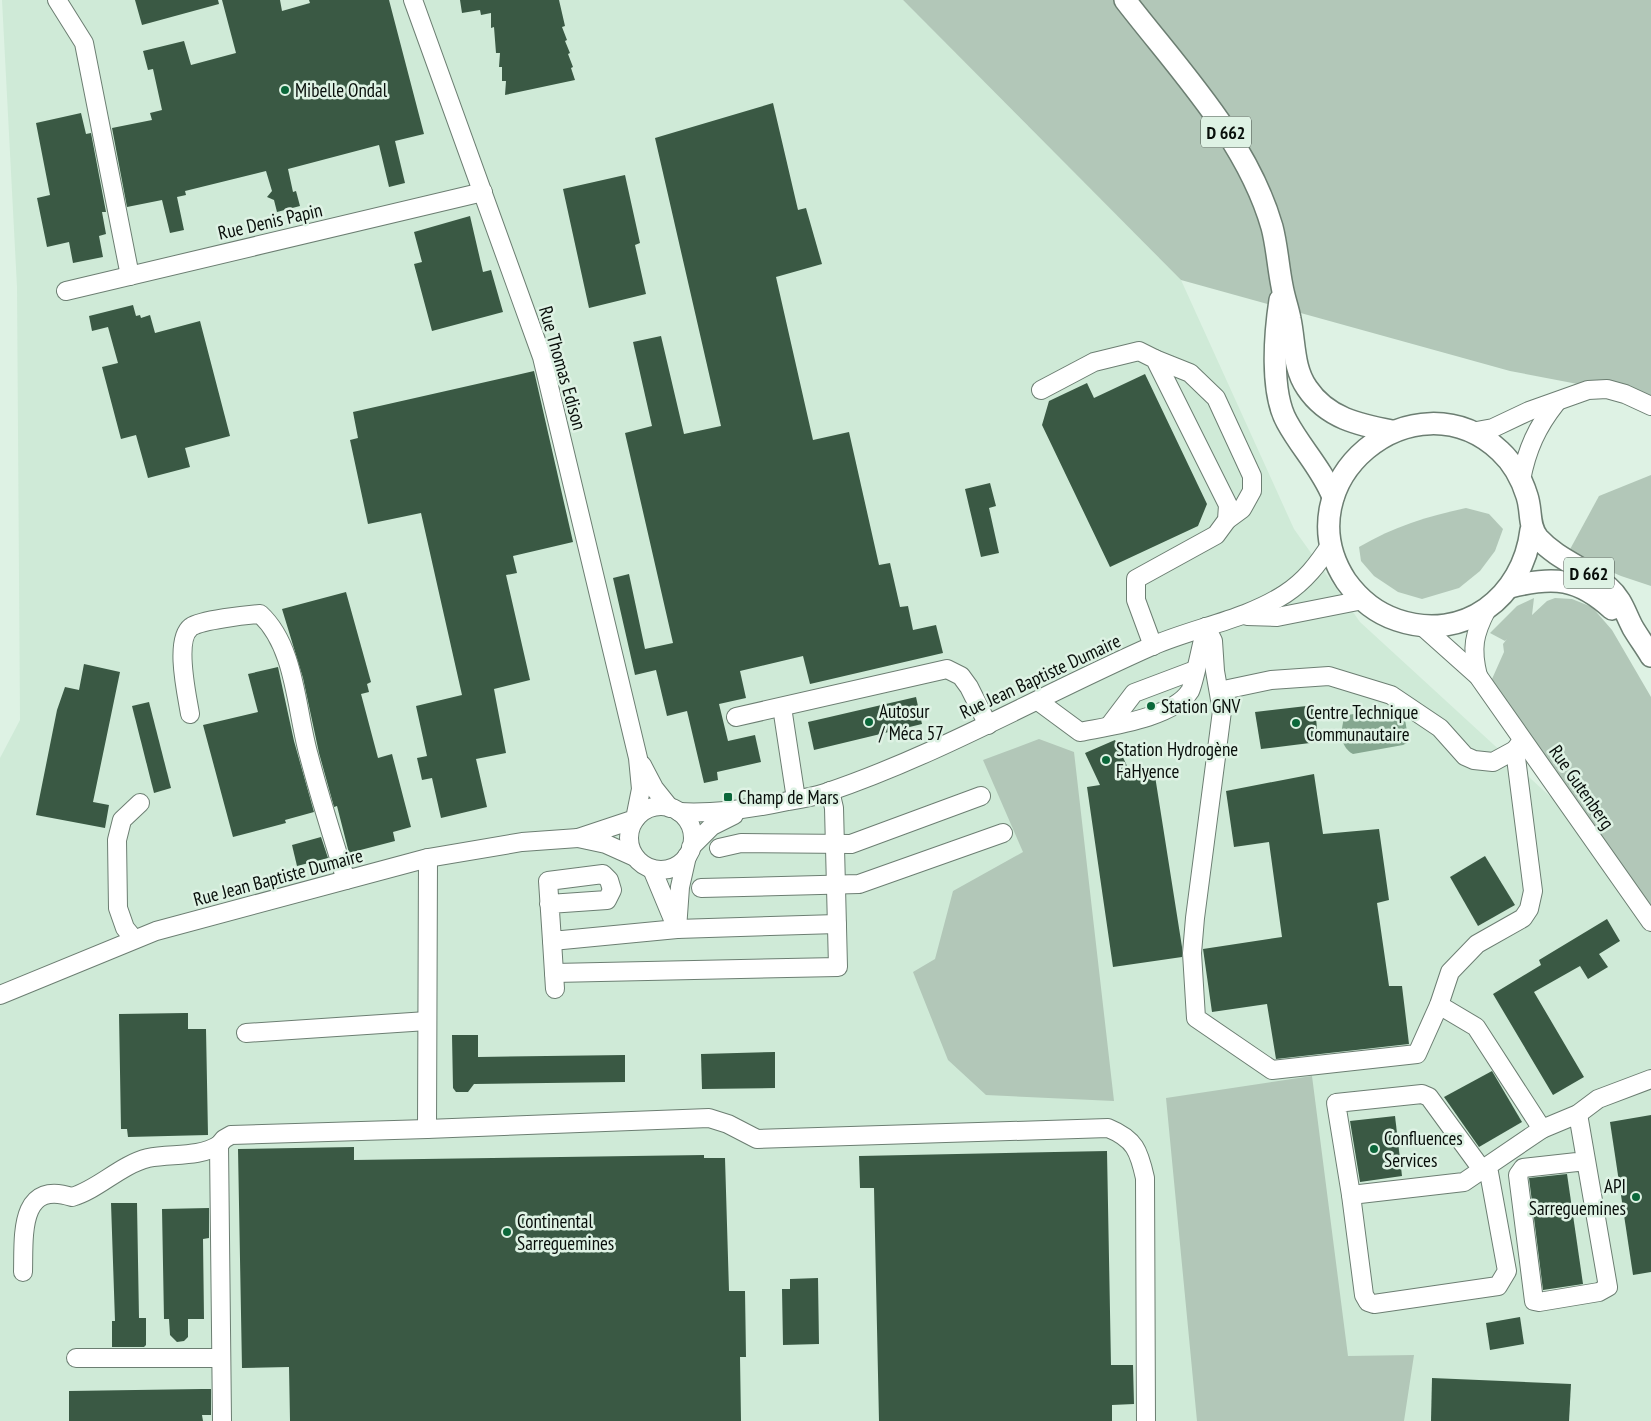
<svg xmlns="http://www.w3.org/2000/svg" width="1651" height="1421" font-family="'PT Sans Narrow',sans-serif">
<style>
.built{fill:#cfead7}
.green{fill:#b2c7b8}
.water{fill:#85a790}
.building{fill:#3a5944}
.lines{fill:none;stroke-linecap:round;stroke-linejoin:round}
.minor-casing{stroke:#6c7e72;stroke-width:20}
.major-casing{stroke:#6c7e72;stroke-width:24}
.minor{stroke:#fff;stroke-width:18}
.major{stroke:#fff;stroke-width:21}
.poi-dot{fill:#0b673a;stroke:#def2e4;stroke-width:2}
.labels{text-anchor:middle;dominant-baseline:central;stroke-width:5;stroke-linejoin:round;paint-order:stroke}
.shield{fill:#def2e4;stroke:#48524b;stroke-width:1}
.shield-label{font-size:18px;font-weight:bold;fill:#080e0a}
.poi-label{font-size:19px;fill:#080e0a;stroke:#def2e4;text-anchor:start}
.street-label{font-size:19px;fill:#080e0a;stroke:#def2e4}
</style>
<rect width="100%" height="100%" fill="#def2e4"/>
<!-- built -->
<path class="built" d="M2,0h901l278,280 113,249 66,93 291,267v532h-1651v-663l20,-38 -3,-433z"/>
<!-- green -->
<g class="green">
<path d="M903,0h748v398l-141,-27 -329,-91z"/>
<path d="M1651,475v111l-30,-10 -53,-23 31,-57z"/>
<path d="M1466,508l23,6 14,15 -8,22 -15,20 -21,17 -37,11 -24,-7 -24,-16 -13,-15 -2,-14c34,-20 69,-31 107,-39z"/>
<path d="M1534,598l-2,17 15,-14 8,-3 17,1 20,8 20,23 39,67v215l-153,-217 -6,-16 12,-27 -1,-8 4,-5 -2,2 -15,-8 27,-27z"/>
<path d="M1039,739l35,13 40,349 -128,-6 -38,-35 -35,-88 22,-13 18,-68 70,-39 -40,-92z"/>
<path d="M1312,1076l36,280 66,-1 -10,66h-207l-31,-323z"/>
</g>
<!-- water -->
<path class="water" d="M1403,709l6,33 -6,3 -50,9c-15,-8 -12,-26 -8,-39z"/>
<!-- building -->
<g class="building">
<path d="M135,0h83l1,4 -77,21z"/>
<path d="M222,0h58l2,11 28,-8 -1,-3h80l35,134 -29,7 10,42 -16,4 -10,-42 -91,24 5,23 3,-1 4,15 -23,6 -3,-12 -7,-3 5,-6 -6,-20 -81,20 1,4 -9,2 7,33 -14,3 -8,-33 -35,7 -15,-79 40,-8 -2,-7 12,-3 -9,-41 -5,1 -5,-19 41,-10 7,24 45,-12z"/>
<path d="M460,0h99l6,26 -3,1 5,13 -2,1 5,12 -2,1 5,13 -2,1 4,12 -70,15 1,-14h-4v-14h-3l1,-14h-4l-2,-26 -3,1v-15l-10,2 -1,-5 -18,3z"/>
<path d="M773,103l25,107 8,-2 16,56 -46,13 37,163 36,-8 30,133 11,-2 10,44 8,-1 5,24 23,-5 7,28 -133,31 -7,-28 -63,15 6,27 -27,6 9,37 27,-6 6,27 -44,10 1,8 -14,3 -17,-72 -20,5 -11,-46 -21,5 -22,-97 16,-4 16,75 28,-6 -48,-210 27,-7 -19,-84 28,-6 23,98 37,-8 -66,-288z"/>
<path d="M81,113l5,21 5,-1 15,79h-4l4,22 -7,2 4,21 -30,6 -4,-21 -22,5 -10,-49 13,-3 -14,-72z"/>
<path d="M625,175l15,68 -5,2 11,49 -57,14 -26,-119z"/>
<path d="M470,216l13,56 8,-2 12,42 -71,19 -18,-67 8,-2 -8,-30z"/>
<path d="M133,305l3,11 4,-1 1,3 9,-3 5,18 45,-12 30,115 -45,12 5,19 -42,11 -12,-43 -15,4 -19,-72 16,-4 -10,-36 -16,4 -3,-15z"/>
<path d="M534,371l39,171 -60,14 4,17 -11,2 24,105 -36,9 12,64 -30,6 11,48 -46,11 -9,-40 -10,2 -5,-22 10,-2 -11,-50 46,-11 -41,-182 -53,11 -18,-84 8,-2 -5,-26z"/>
<path d="M1145,374l62,130 -9,22 -88,41 -68,-142 7,-24 38,-18 7,15z"/>
<path d="M990,483l6,23 -7,2 10,45 -18,4 -16,-68z"/>
<path d="M346,592l25,90 -4,2 2,8 -8,2 17,64 14,-4 19,73 -18,5 2,9 -46,12 -12,-47 -3,1 -15,-54 -16,-75 -21,-69z"/>
<path d="M84,664l36,8 -27,130 16,3 -4,23 -69,-13 21,-105 8,-23 14,3z"/>
<path d="M278,667l16,74 20,71 -29,8 1,3 -53,14 -30,-112 55,-13 -10,-38z"/>
<path d="M916,697l6,27 -108,26 -6,-28z"/>
<path d="M149,702l22,86 -17,5 -22,-87z"/>
<path d="M1315,705l3,37 -57,7 -6,-37z"/>
<path d="M1115,740l18,39 22,-3 27,171v10l-69,10 -26,-180 13,-2 -15,-32z"/>
<path d="M1314,774l9,60 56,-5 10,71 -12,3 12,83h13l7,58 -133,15 -9,-55 -55,8 -9,-63 79,-12 -13,-95 -35,5 -8,-56z"/>
<path d="M321,837l7,21 -31,8 -5,-21z"/>
<path d="M1485,856l30,49 -37,21 -28,-49z"/>
<path d="M1607,919l13,22 -21,13 9,13 -20,12 -8,-13 -46,26 50,85 -31,18 -60,-101 48,-29 -2,-5z"/>
<path d="M185,1013h3v16h18l2,106 -80,2 -1,-8h-6l-2,-115z"/>
<path d="M452,1035h26v22l147,-2v27l-151,2 -6,8h-12l-3,-4z"/>
<path d="M775,1052v36l-73,1 -1,-35z"/>
<path d="M1492,1071l30,51 -43,25 -35,-50z"/>
<path d="M1651,1115v157l-18,3 -23,-153z"/>
<path d="M1395,1116l7,60 -42,6 -10,-61z"/>
<path d="M354,1147v13l350,-5v3h21l4,133h16l1,66h-6l1,64h-451l-1,-54 -47,1 -4,-219z"/>
<path d="M1107,1151l4,214h22l1,39 -22,1v16h-233l-5,-233h-14l-1,-32z"/>
<path d="M1567,1174l16,110 -40,6 -14,-112z"/>
<path d="M111,1203h26l2,115h7v27l-2,2h-32v-26h3z"/>
<path d="M209,1208v30l-6,1 1,80h-16v18l-4,4 -7,1 -7,-7 -1,-16h-5l-2,-110z"/>
<path d="M818,1278l1,66 -36,1 -1,-56h8v-10z"/>
<path d="M1520,1317l4,27 -34,6 -4,-27z"/>
<path d="M1432,1378l139,6 -2,37h-138z"/>
<path d="M202,1389h9v26h-9l1,6h-134v-30z"/>
</g>
<g class="lines">
<defs>
<g id="minor">
<path d="M57,0l27,43 46,233"/>
<path d="M413,0l129,357 96,401 3,31 -6,30 -57,19 28,6 29,13"/>
<path d="M66,291l417,-99"/>
<path d="M1155,359l35,14 26,25 36,78v15l-10,18 -15,11"/>
<path d="M1041,390l53,-28 45,-11 16,8 73,146 -1,15 -11,15 -80,44v21l17,46"/>
<path d="M1471,432l22,-4 36,-17 59,-21 19,-1 18,5 26,12"/>
<path d="M1521,480c6,-31 16,-53 35,-77"/>
<path d="M1247,616l30,1 86,-17"/>
<path d="M1422,626l56,50 173,246"/>
<path d="M1206,627l7,14 2,30 7,40 -27,207 -3,35 4,65 76,52 145,-16 22,-49 11,-33 27,-28 46,-26 6,-9 4,-18 -18,-141"/>
<path d="M1478,676c-7,-28 -4,-42 9,-67"/>
<path d="M1219,691l52,-11 58,-4 62,19 49,33 25,28 9,4 19,2 22,-12 6,-8"/>
<path d="M1038,701l42,31c29,-6 93,-14 110,-41 4,-7 13,-53 16,-64"/>
<path d="M782,707l14,92"/>
<path d="M190,714c-3,-19 -16,-74 1,-87 10,-7 55,-12 69,-13 36,33 36,97 49,142 11,42 24,83 37,124"/>
<path d="M736,717l211,-48 14,7 8,11 19,38"/>
<path d="M1109,726l25,-33 61,-23"/>
<path d="M642,765l12,23 16,20"/>
<circle cx="661" cy="838" r="32"/>
<path d="M679,812c38,2 72,-3 109,-11 12,-2 25,-4 37,-8 113,-38 218,-99 327,-147 44,-19 93,-26 133,-52 20,-13 33,-30 46,-50"/>
<path d="M691,847l21,-21 22,-11"/>
<path d="M719,848l22,-5 110,1 130,-48"/>
<path d="M428,858l-1,271 282,-11 19,6 29,15 351,-11c27,11 31,23 37,50l1,243"/>
<path d="M652,869l25,60 3,-42 7,-31"/>
<path d="M701,888l158,-4 144,-51"/>
<path d="M549,904l58,-4 5,-10 -3,-10 -6,-6 -55,7 4,60 125,-12 160,-5"/>
<path d="M134,939l-9,-11 -7,-20 -1,-68 5,-20 18,-17"/>
<path d="M552,941l3,48"/>
<path d="M554,973l284,-6 -4,-159 -4,-17"/>
<path d="M0,995l156,-64 272,-73 94,-16 56,-4"/>
<path d="M1439,1005l37,22 66,102 36,-15 20,-15 53,-20"/>
<path d="M246,1033l181,-12"/>
<path d="M1578,1114l30,173 -9,5 -60,10 -5,-1 -16,-126 5,-7 63,-7"/>
<path d="M1488,1167l19,104 -9,15 -124,18 -6,-2 -4,-7 -13,-100 113,-13 78,-53"/>
<path d="M1351,1195l-15,-92 86,-9 7,3 54,74"/>
<path d="M23,1272c1,-34 -5,-93 49,-75 27,-8 48,-32 76,-39 23,-5 50,0 71,-13"/>
<path d="M76,1358h145"/>
<path d="M222,1421l-3,-276 5,-6 7,-4 196,-6"/>
</g>
<g id="major">
<path d="M1125,0c54,70 122,140 147,227 5,19 6,39 10,59 2,12 6,22 8,33 5,24 3,49 17,69 20,30 52,37 85,43"/>
<path d="M1280,300c-5,33 -10,92 7,122 14,26 35,47 46,75"/>
<path d="M1531,530c-8,67 -67,113 -134,90 -21,-7 -38,-21 -51,-39 -65,-99 68,-210 154,-130 13,12 22,29 27,45 5,15 1,30 11,42 20,22 48,30 70,49 14,12 17,26 25,41 6,10 12,18 18,28"/>
<path d="M1510,587c44,-11 68,-9 102,22"/>
</g>
</defs>
<!-- minor casing -->
<use href="#minor" class="minor-casing"/>
<!-- major casing -->
<use href="#major" class="major-casing"/>
<!-- minor -->
<use href="#minor" class="minor"/>
<!-- major -->
<use href="#major" class="major"/>
</g>
<!-- markers -->
<g class="poi-dot">
<circle cx="285" cy="90" r="5"/>
<circle cx="1151" cy="706" r="5"/>
<circle cx="869" cy="722" r="5"/>
<circle cx="1296" cy="723" r="5"/>
<circle cx="1106" cy="760" r="5"/>
<rect x="723" y="792" width="10" height="10" rx="2.5"/>
<circle cx="1374" cy="1149" r="5"/>
<circle cx="1636" cy="1197" r="5"/>
<circle cx="507" cy="1232" r="5"/>
</g>
<g class="labels">
<!-- shield labels -->
<g class="shield">
<rect x="1201" y="116.5" width="50" height="31" rx="4"/>
<rect x="1564" y="557.5" width="50" height="31" rx="4"/>
</g>
<g class="shield-label">
<text x="1226" y="132">D 662</text>
<text x="1589" y="573">D 662</text>
</g>
<!-- poi labels -->
<g class="poi-label">
<text x="295" y="90">Mibelle Ondal</text>
<text x="1161" y="706">Station GNV</text>
<text x="879" y="711">Autosur<tspan x="879" dy="22">/ Méca 57</tspan></text>
<text x="1306" y="712">Centre Technique<tspan x="1306" dy="22">Communautaire</tspan></text>
<text x="1116" y="749">Station Hydrogène<tspan x="1116" dy="22">FaHyence</tspan></text>
<text x="738" y="797">Champ de Mars</text>
<text x="1384" y="1138">Confluences<tspan x="1384" dy="22">Services</tspan></text>
<text x="1626" y="1186" text-anchor="end">API<tspan x="1626" dy="22">Sarreguemines</tspan></text>
<text x="517" y="1221">Continental<tspan x="517" dy="22">Sarreguemines</tspan></text>
</g>
<!-- street labels -->
<g class="street-label">
<text transform="translate(270 221) rotate(-13)">Rue Denis Papin</text>
<text transform="translate(563 368) rotate(74)">Rue Thomas Edison</text>
<text transform="translate(1040 676) rotate(-25)">Rue Jean Baptiste Dumaire</text>
<text transform="translate(1582 787) rotate(55)">Rue Gutenberg</text>
<text transform="translate(278 877) rotate(-15)">Rue Jean Baptiste Dumaire</text>
</g>
</g>
</svg>
